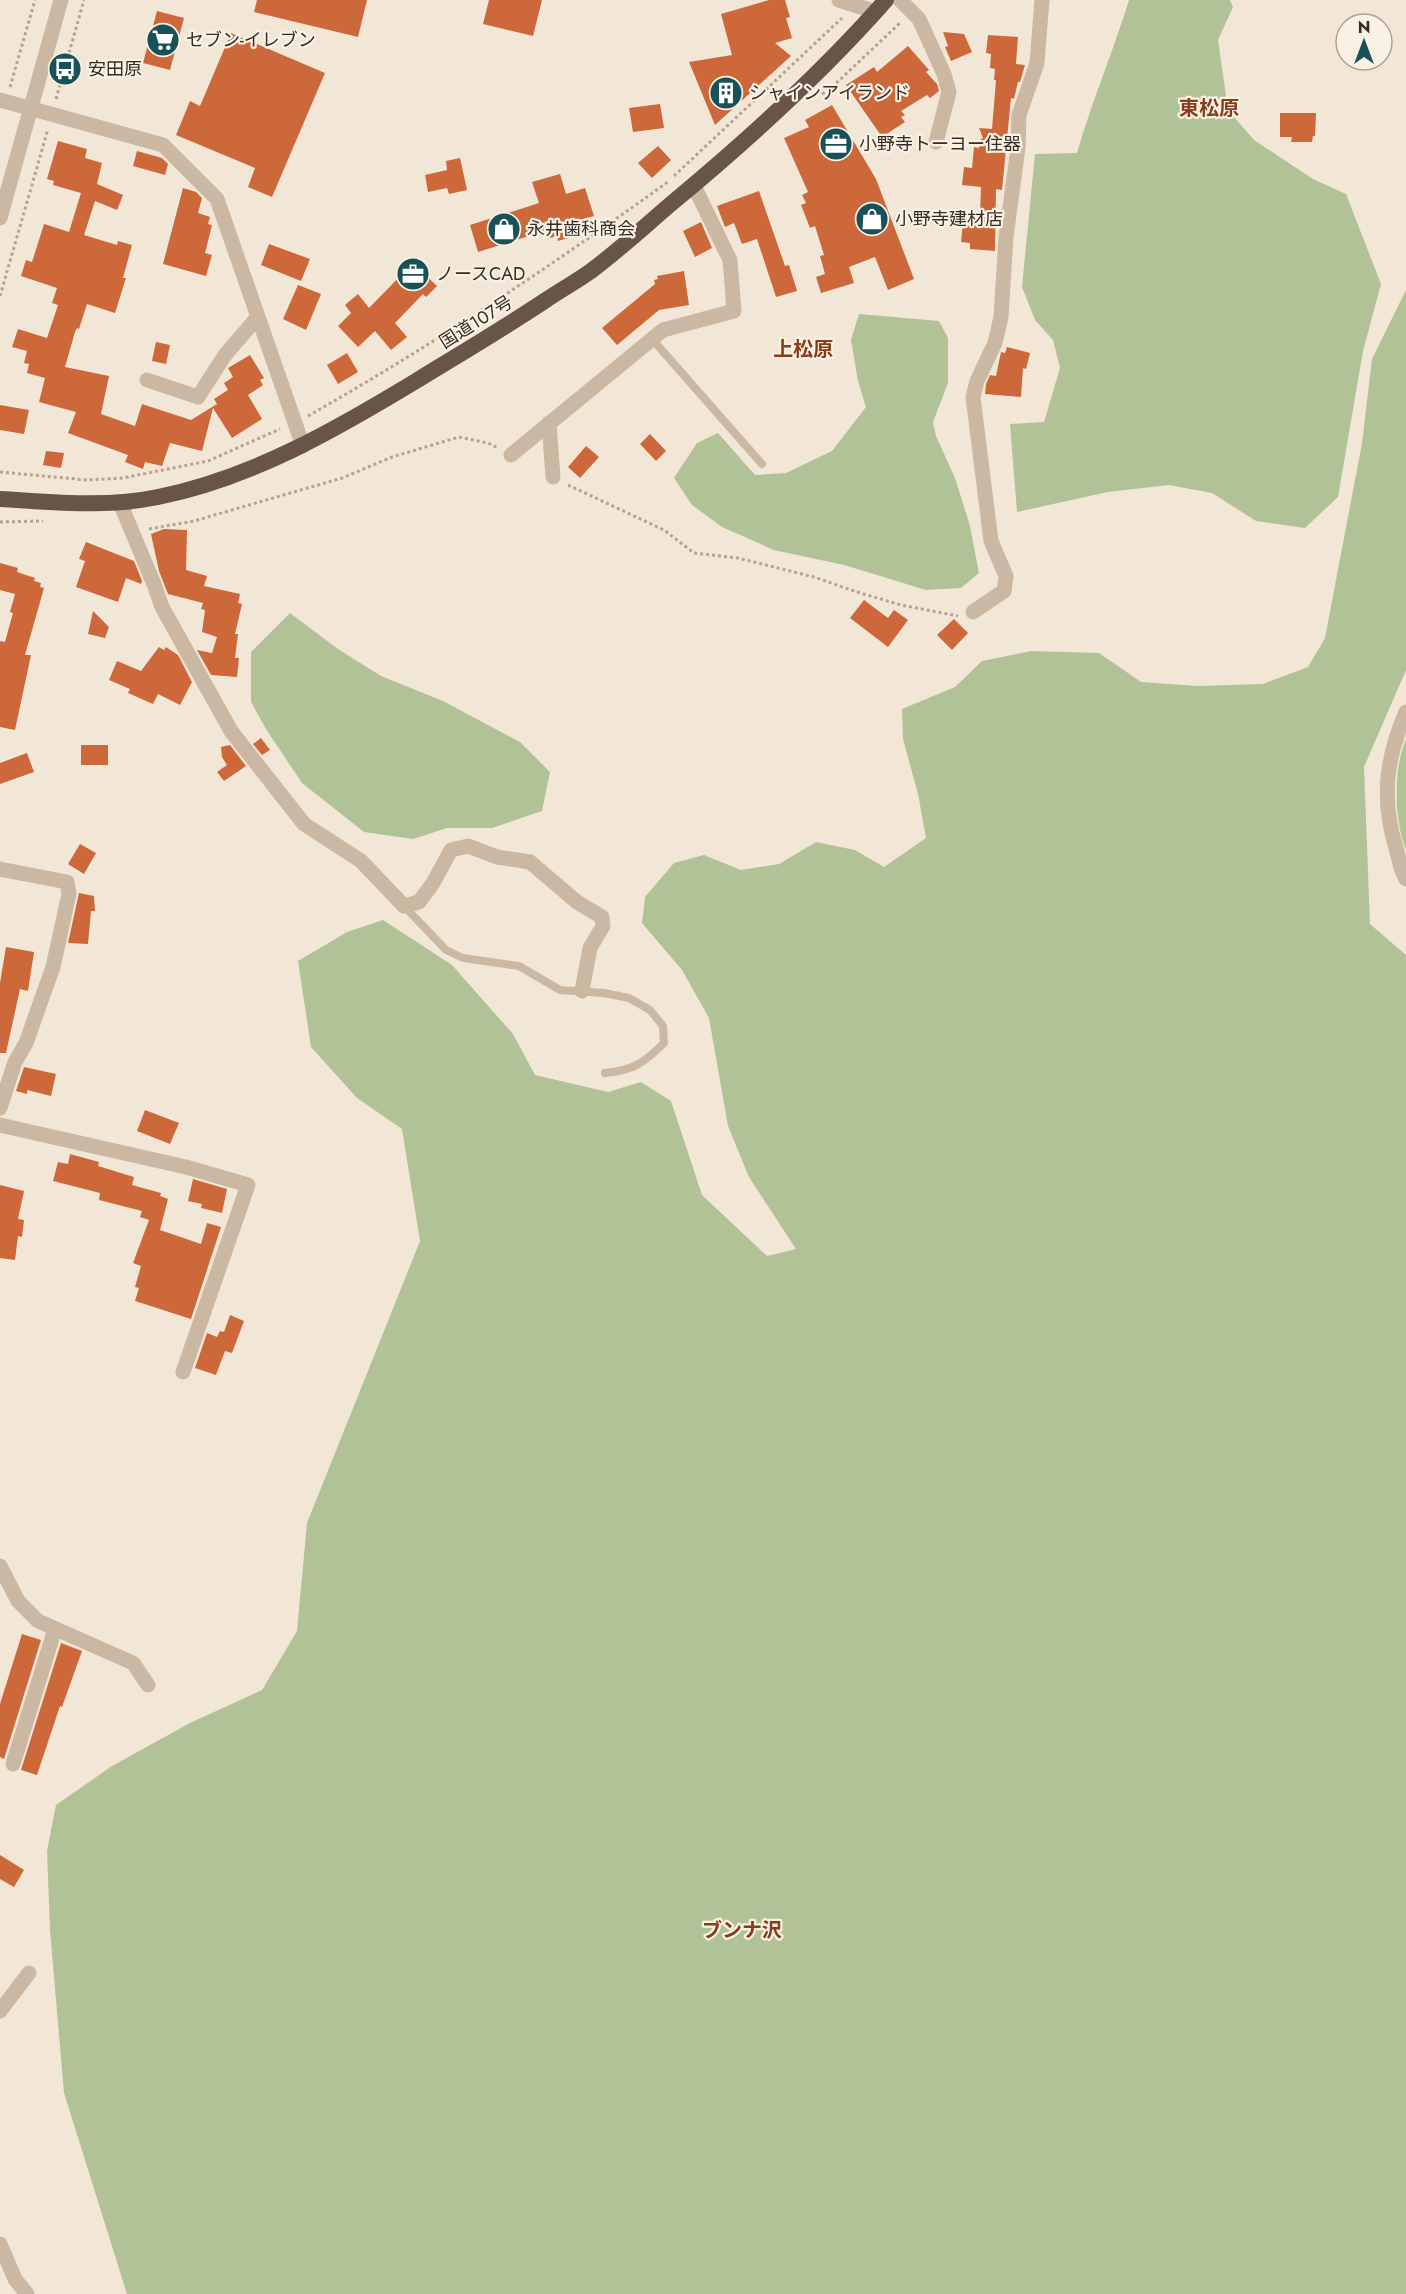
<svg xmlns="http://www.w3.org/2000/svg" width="1406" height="2294" font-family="Jost,'Noto Sans JP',sans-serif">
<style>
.green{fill:#b1c297}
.building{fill:#cd683b}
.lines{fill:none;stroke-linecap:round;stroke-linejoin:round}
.path{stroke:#b7a28d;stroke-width:3;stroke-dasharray:3 3;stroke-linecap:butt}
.service{stroke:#cbb8a3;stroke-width:8}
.minor{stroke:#cbb8a3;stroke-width:15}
.tertiary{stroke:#cbb8a3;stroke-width:15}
.trunk{stroke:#685448;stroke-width:16}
.labels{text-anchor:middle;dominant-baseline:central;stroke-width:4.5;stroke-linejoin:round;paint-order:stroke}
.poi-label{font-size:18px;fill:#352c25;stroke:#faf1e4;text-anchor:start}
.street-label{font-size:18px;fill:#352c25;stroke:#faf1e4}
.neighbourhood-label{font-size:20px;font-weight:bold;fill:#893b1a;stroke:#faf1e4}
</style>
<rect width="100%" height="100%" fill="#f2e7d7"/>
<!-- green -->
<g class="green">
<path d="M1129,0h101l3,7 -15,33 10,70 26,30 59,39 33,15 35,90 -18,67 -25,146 -33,31 -49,-7 -44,-28 -43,-8 -61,7 -91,20 -7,-88 34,-2 16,-54 -7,-28 -18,-20 -13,-33 13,-133 42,-1c15,-52 36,-101 52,-153z"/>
<path d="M1406,290v380l-42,97 6,157 36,31v1339h-1279l-63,-201 -14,-163 -3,-79 9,-46 56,-39 78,-43 72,-33 35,-59 10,-108 113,-282 -18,-112 -45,-31 -46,-51 -13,-86 49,-29 36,-12 69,45 61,69 22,41 73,17 33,-10 30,19 31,94 65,61 29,-7 -47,-72 -21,-51 -19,-108 -27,-48 -40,-47 3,-26 29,-34 30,-8 37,15 38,-6 37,-22 39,8 29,17 42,-29 -8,-44 -15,-55 -1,-30 53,-22 27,-26 49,-10 68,2 42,29 57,4 65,-2 45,-17 17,-29 37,-195 10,-84z"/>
<path d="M859,314l80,7 9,17v45l-15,39 3,14 19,42 15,48 9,47 -18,15 -35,2 -82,-25 -70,-15 -52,-23 -30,-22 -18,-27 23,-35 21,-10 37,42 31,-2 46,-22 34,-44 -8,-26 -7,-41z"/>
<path d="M290,613l48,36 43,27 62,25 77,41 30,30 -8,39 -50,17h-45l-34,11 -49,-7 -62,-49 -36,-54 -15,-27v-50z"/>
<path d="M1406,739v111c-12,-30 -13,-81 0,-111z"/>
</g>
<!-- building -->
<g class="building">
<path d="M257,0h110l-9,37 -104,-25z"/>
<path d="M489,0h53l-9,36 -50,-12z"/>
<path d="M769,0h16l5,17 -4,1 6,20 -17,5 16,13 -76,69 -26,-63 43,-7 -11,-41z"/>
<path d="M157,11l27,7 -14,52 -27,-7z"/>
<path d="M943,32l21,2 8,18 -21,9 -6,-14 3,-1z"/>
<path d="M231,33l94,40 -53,124 -24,-10 7,-19 -79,-33 14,-34 10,5z"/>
<path d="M988,35l30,2 -2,27 9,1 -5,17h-2l-4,17 -3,-1 -9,92 -6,-1 -1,62 -25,-2v-6l-9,-1 2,-19 9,1v-7h8l1,-30 -19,-2 2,-18 8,1 2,-21 5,1 1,-8 3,-2 -4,-10 13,1 4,-49h-2l1,-11 -5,-1 1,-14 -5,-1z"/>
<path d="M908,46l21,24 -3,2 11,12 2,7 -9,7 -3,-3 -26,16 4,4 -4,2 4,5 -23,15 -36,-52 28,-18 3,5z"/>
<path d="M660,104l4,24 -31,4 -4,-24z"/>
<path d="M832,105l44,74 38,100 -26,11 -13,-33 -26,10 5,16 -33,10 -5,-16 9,-3 -5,-18 4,-1 -9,-29 -5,2 -9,-23 5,-2 -4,-8 6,-3 -24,-54 25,-11 -4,-7z"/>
<path d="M1280,113h36l-1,23h-2l-1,6h-21l1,-5h-12z"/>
<path d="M58,141l29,8 -2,9 17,5 -5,21 26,11 -6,15 -22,-9 -11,34 33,10 1,-4 14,4 -9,33h3l-11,35 -28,-9 -8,25 -2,-1 -2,4 -10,35 44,9 -8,38 34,12 7,-22 49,16 26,-16 -3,-5 14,-9 -4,-7 9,-6 -5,-9 22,-13 14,23 -4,2 3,5 -15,10 14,24 -30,19 -19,-30 -11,43 -32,-8 -8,23 -17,-4 -2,7 -18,-7 3,-7 -60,-22 8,-21 -37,-10 6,-24 -18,-5 2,-9 -5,-1 3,-12 -15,-4 6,-18 29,9 11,-33 -6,-2 5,-15 -36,-12 5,-16 6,2 12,-38 25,8 12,-39 -28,-8 1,-4 -7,-2z"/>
<path d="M658,146l13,14 -19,18 -14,-15z"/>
<path d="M137,151l25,7 6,6 -3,11 -32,-9z"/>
<path d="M460,158l7,32 -18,4 -2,-6 -19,4 -3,-17 22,-5 -1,-9z"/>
<path d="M560,174l6,20 19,-6 9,28 -18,5 3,7 -6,2 2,6 -17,5 -1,-5 -7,2 -2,-8 -70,22 -8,-27 69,-22 -7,-21z"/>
<path d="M183,188l13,4 6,6 -4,15 12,4 -2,7 4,1 -7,28 7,2 -6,21 -43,-12z"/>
<path d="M759,191l26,75 4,-1 8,26 -21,6 -19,-58 -15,5 -8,-21 -9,4 -8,-21z"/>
<path d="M701,222l11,26 -17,9 -12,-26z"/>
<path d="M269,244l41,15 -9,22 -40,-16z"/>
<path d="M413,263l24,23 -11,11 -3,-3 -28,29 12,14 -16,13 -16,-19 -17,16 -20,-21 13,-13 -6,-8 13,-11 11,14z"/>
<path d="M684,271l5,34 -30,5 -42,35 -15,-17 53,-44 -1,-4 4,-1 -1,-3z"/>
<path d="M298,285l23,9 -15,36 -23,-11z"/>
<path d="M156,342l14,3 -4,19 -14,-3z"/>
<path d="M1007,347l23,6 -4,16 -3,-1 -2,29 -36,-3 1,-10 4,-9 6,1 5,-24 4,1z"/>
<path d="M347,353l11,19 -20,12 -11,-19z"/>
<path d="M0,405l29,5 -5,24 -24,-4z"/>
<path d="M650,434l16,17 -10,10 -16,-17z"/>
<path d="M586,446l13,11 -19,21 -12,-11z"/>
<path d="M46,451l18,2 -3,15 -18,-3z"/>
<path d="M164,529l23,1 -1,40 21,6 -3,10 36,8 -2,9 4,1 -7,30h3l-3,24h4l-2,19 -26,-2 -14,-25 15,3 5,-16 -15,-5 3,-22 -4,-1 2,-6 -35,-9 -9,-23 -8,-37z"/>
<path d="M86,542l48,19 8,20 -1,3 -15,-6 -8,24 -42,-15 9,-26 -6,-2z"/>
<path d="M0,563l18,5 -1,4 18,6 -1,3 7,2 -1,4 4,1 -19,67h6l-16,75 -15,-3v-86l5,1 8,-29 -3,-1 5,-18 -15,-4z"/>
<path d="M864,600l24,18 6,-8 14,10 -20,27 -38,-29z"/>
<path d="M93,611l16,16 -4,11 -17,-4z"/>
<path d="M954,619l14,14 -16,17 -15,-15z"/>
<path d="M159,647l5,3 2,-3 12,8 14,27 -12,23 -22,-11 -5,10 -25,-11 2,-4 -21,-9 8,-19 24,10z"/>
<path d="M261,738l9,12 -8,5 -9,-11z"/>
<rect x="81" y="745" width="27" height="20"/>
<path d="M230,745l16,21 -22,15 -7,-9 10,-7 -5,-8 -1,-10z"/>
<path d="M27,753l7,19 -34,12v-21z"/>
<path d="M80,844l16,9 -12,21 -16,-10z"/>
<path d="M79,893l15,3 1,15h-4l-3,33 -20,-1z"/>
<path d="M6,947l28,5 -6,39 -8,-2 -14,64h-6v-70z"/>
<path d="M24,1067l32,7 -5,22 -24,-6v4l-11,-3z"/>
<path d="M145,1110l34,13 -9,21 -33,-13z"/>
<path d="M70,1154l29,8 -1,4 36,11 -2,8 29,8 -1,3 8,3 -8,31 41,14 6,-21 14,4 -30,92 -56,-18 4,-13 -4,-1 6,-21 -8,-3 16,-43 -9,-3 2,-6 -43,-11 1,-7 -47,-12 5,-19 10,2z"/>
<path d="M193,1179l34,10 -5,24 -21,-5 1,-4 -14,-3z"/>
<path d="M0,1185l24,6 -6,28 6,1 -2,17 -4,-1 -3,24 -15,-2z"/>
<path d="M230,1315l14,6 -12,32 -7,-2 -9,24 -21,-7 12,-35 10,4 3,-6 4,1z"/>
<path d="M22,1634l19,6 -37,119 -4,-2v-53z"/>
<path d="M61,1643l21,8 -20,56 -2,-1 -23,69 -16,-5z"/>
<path d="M0,1855l24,15 -10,17 -14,-8z"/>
</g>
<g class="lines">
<!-- path -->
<g class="path">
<path d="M10,87l25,-87"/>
<path d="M822,94l7,-4 72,-68"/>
<path d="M56,99l28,-99"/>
<path d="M674,176l168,-158"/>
<path d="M0,296l48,-167"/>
<path d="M308,416c125,-71 245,-151 361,-235"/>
<path d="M0,472l87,8 36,-2 85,-17 72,-32"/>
<path d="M568,485l96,45 30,23 44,5 76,19 43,15 44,13 57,11"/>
<path d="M0,522l43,-1"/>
<path d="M149,529l45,-8 148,-43 50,-21 67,-20 29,6 10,5"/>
</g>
<!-- service -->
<g class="service">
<path d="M652,339l110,125"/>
<path d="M404,906l42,44 17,8 56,8 41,24 44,3 25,5 21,12 13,16 1,17c-20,20 -30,27 -59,30"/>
</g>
<!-- minor -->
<g class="minor">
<path d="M839,0l37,12"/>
<path d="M900,0l19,19 25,55 5,18 -13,50"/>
<path d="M0,100l163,45 54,54 86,247"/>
<path d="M147,380l51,17 27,-42 32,-37"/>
<path d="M549,423l4,54"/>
<path d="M511,455l152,-125 71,-19 -4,-51 -36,-74"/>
<path d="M120,503l34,81 8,23 69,124 73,93 57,37 43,45 15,-4 14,-19 18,-33 17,-4 29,11 33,5 47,40 25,15 1,9 -13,22 -8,43"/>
<path d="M973,612l31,-21 2,-15 -15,-35 -18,-144 4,-16 18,-38 6,-26 5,-80 12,-89 1,-33 18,-52 5,-63"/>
<path d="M1406,712c-20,46 -25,87 -10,136 3,10 4,22 10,31"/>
<path d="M0,869l67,13 2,12 -16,73 -27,76 -11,19 -15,46"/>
<path d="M0,1125l186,42 62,18 -65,187"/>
<path d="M0,1566l18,35 20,20 95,42 15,22"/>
<path d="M13,1764l42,-135"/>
<path d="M0,2011l29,-38"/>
<path d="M0,2244l15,35 12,15"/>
</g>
<!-- tertiary -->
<path class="tertiary" d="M0,218l61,-218"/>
<!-- trunk -->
<path class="trunk" d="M0,499c53,3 106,9 158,-2 94,-19 177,-67 258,-116 44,-27 88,-53 130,-81 15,-10 31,-19 45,-29 28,-21 54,-45 81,-68 76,-63 149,-129 214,-203"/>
</g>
<!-- icons -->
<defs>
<symbol id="supermarket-disc" viewBox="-11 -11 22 22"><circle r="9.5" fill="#195159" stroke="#faf1e4"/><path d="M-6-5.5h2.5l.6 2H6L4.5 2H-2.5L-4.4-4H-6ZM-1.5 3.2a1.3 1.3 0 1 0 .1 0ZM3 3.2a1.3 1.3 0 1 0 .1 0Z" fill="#fff"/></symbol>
<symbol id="bus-disc" viewBox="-11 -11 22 22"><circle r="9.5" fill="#195159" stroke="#faf1e4"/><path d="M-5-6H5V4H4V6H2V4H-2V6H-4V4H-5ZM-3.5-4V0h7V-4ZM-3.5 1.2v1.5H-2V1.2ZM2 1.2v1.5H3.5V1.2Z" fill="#fff"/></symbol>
<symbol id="building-disc" viewBox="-11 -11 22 22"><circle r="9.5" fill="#195159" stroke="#faf1e4"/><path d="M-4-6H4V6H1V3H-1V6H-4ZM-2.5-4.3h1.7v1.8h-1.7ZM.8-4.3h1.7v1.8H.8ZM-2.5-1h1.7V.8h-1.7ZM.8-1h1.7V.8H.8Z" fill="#fff"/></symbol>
<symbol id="office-disc" viewBox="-11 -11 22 22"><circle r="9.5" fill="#195159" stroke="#faf1e4"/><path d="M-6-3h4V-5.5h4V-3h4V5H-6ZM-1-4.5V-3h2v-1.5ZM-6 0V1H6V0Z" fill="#fff"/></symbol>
<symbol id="shop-disc" viewBox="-11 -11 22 22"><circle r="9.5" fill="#195159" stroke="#faf1e4"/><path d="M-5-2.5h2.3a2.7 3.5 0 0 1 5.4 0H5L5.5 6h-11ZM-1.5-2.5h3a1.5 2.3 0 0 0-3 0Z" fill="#fff"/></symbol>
</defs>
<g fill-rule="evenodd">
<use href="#supermarket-disc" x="144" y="21" width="38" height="38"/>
<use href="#bus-disc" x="46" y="50" width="38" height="38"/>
<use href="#building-disc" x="707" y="74" width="38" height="38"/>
<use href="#office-disc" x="817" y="125" width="38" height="38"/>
<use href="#shop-disc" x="853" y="200" width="38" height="38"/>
<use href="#shop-disc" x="485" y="210" width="38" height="38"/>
<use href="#office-disc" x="394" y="255" width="38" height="38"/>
</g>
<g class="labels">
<!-- poi labels -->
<g class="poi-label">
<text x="186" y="40">セブン-イレブン</text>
<text x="88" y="69">安田原</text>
<text x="749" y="93">シャインアイランド</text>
<text x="859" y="144">小野寺トーヨー住器</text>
<text x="895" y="219">小野寺建材店</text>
<text x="527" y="229">永井歯科商会</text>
<text x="436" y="274">ノースCAD</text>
</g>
<!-- street labels -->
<g class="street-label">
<text transform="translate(476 322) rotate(-32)">国道107号</text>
</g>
<!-- neighbourhood labels -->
<g class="neighbourhood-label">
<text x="1209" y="108">東松原</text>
<text x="803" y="349">上松原</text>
<text x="742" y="1930">ブンナ沢</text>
</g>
</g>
<!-- north arrow -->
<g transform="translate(1364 42)"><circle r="28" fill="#faf1e4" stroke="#aba298" stroke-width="1.5"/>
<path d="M0-4.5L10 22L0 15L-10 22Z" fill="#195159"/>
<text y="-9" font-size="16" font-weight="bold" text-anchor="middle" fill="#352c25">N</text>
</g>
</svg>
